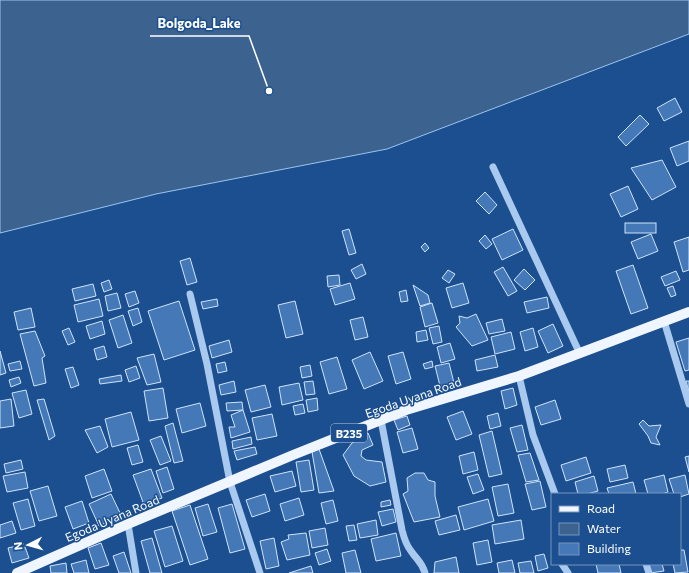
<svg xmlns="http://www.w3.org/2000/svg" width="689" height="573" font-family="Commissioner,sans-serif">
<style>
.water{fill:#3c6290;stroke:#9cc4f0}
.building{fill:#4478b7;stroke:#cfe3fa}
.lines{fill:none;stroke-linecap:round;stroke-linejoin:round}
.minor{stroke:#a9c9ee;stroke-width:7}
.major{stroke:#f0f6ff;stroke-width:10}
.labels{text-anchor:middle;dominant-baseline:central;stroke-width:3;stroke-linejoin:round;paint-order:stroke}
.shield{fill:#1b4f8f;stroke:#bbcadd;stroke-width:1}
.shield-label{font-size:11px;font-weight:bold;fill:#fff}
.street-label{font-size:12px;fill:#fff;stroke:#1b4f8f}
.leader{fill:none;stroke:#fff;stroke-width:1.5}
.callout-dot{fill:#fff;stroke:#1b4f8f;stroke-width:1.5}
.callout-label{font-size:13px;text-anchor:middle;font-weight:bold;fill:#fff;stroke:#1b4f8f;stroke-width:3;stroke-linejoin:round;paint-order:stroke}
</style>
<rect width="100%" height="100%" fill="#1b4f8f"/>
<!-- water -->
<path class="water" d="M0,0h689v34l-302,115 -231,45 -156,39z"/>
<!-- building -->
<g class="building">
<path d="M675,98l7,14 -18,9 -7,-13z"/>
<path d="M640,115l9,9 -23,22 -8,-9z"/>
<path d="M689,141v20l-12,5 -7,-18z"/>
<path d="M662,160l14,27 -24,13 -21,-32z"/>
<path d="M628,186l10,23 -17,8 -11,-23z"/>
<path d="M485,192l12,13 -8,9 -13,-13z"/>
<rect x="625" y="223" width="31" height="10"/>
<path d="M349,229l7,24 -7,2 -7,-24z"/>
<path d="M513,229l10,21 -21,10 -10,-21z"/>
<path d="M651,234l7,17 -20,8 -7,-17z"/>
<path d="M485,235l7,9 -6,5 -7,-8z"/>
<path d="M689,237v33l-6,2 -9,-30z"/>
<path d="M425,243l4,5 -4,4 -4,-5z"/>
<path d="M190,258l7,24 -10,3 -7,-24z"/>
<path d="M362,264l4,10 -10,5 -5,-9z"/>
<path d="M633,265l15,43 -17,6 -15,-43z"/>
<path d="M503,267l14,24 -9,5 -14,-24z"/>
<path d="M524,269l11,11 -10,10 -11,-10z"/>
<path d="M448,270l7,4 -6,9 -7,-5z"/>
<path d="M676,271l4,9 -15,6 -4,-9z"/>
<path d="M339,275l1,10 -12,2 -1,-11z"/>
<path d="M109,280l3,9 -8,3 -3,-9z"/>
<path d="M350,283l5,16 -20,6 -5,-16z"/>
<path d="M463,283l6,20 -17,5 -6,-20z"/>
<path d="M93,284l3,12 -21,5 -3,-12z"/>
<path d="M413,285l15,10 2,8 -10,3z"/>
<path d="M673,286l3,9 -5,2 -4,-9z"/>
<path d="M406,290l2,11 -7,1 -2,-10z"/>
<path d="M135,291l4,12 -10,4 -4,-13z"/>
<path d="M117,293l4,15 -13,3 -3,-15z"/>
<path d="M547,297l2,11 -22,5 -3,-11z"/>
<path d="M99,299l4,17 -25,6 -4,-17z"/>
<path d="M217,299l1,7 -15,3 -2,-7z"/>
<path d="M179,301l16,49 -31,10 -16,-49z"/>
<path d="M295,301l8,33 -17,4 -8,-33z"/>
<path d="M432,303l6,20 -13,4 -5,-20z"/>
<path d="M31,308l4,19 -17,3 -4,-18z"/>
<path d="M138,308l4,14 -9,4 -5,-15z"/>
<path d="M476,314l12,26 -16,6 -16,-19 4,-4 -1,-7 8,2z"/>
<path d="M123,315l9,28 -14,5 -9,-28z"/>
<path d="M363,317l5,20 -13,3 -5,-20z"/>
<path d="M502,319l3,12 -16,3 -3,-11z"/>
<path d="M102,321l3,13 -15,5 -4,-13z"/>
<path d="M553,324l10,22 -15,7 -10,-22z"/>
<path d="M439,326l3,16 -9,2 -4,-16z"/>
<path d="M69,328l6,14 -7,3 -6,-14z"/>
<path d="M533,328l5,19 -13,4 -5,-19z"/>
<path d="M426,330l2,10 -11,2 -1,-10z"/>
<path d="M35,331l10,25 -3,2 4,25 -12,3 -14,-52z"/>
<path d="M511,332l4,17 -20,5 -4,-17z"/>
<path d="M689,338v32l-4,1 -9,-29z"/>
<path d="M229,340l3,12 -20,6 -3,-12z"/>
<path d="M450,343l5,16 -14,4 -4,-16z"/>
<path d="M104,346l3,11 -10,3 -3,-11z"/>
<path d="M0,351l6,22 -6,2z"/>
<path d="M370,352l13,29 -19,8 -12,-29z"/>
<path d="M403,352l8,27 -15,5 -8,-28z"/>
<path d="M154,354l7,28 -14,3 -10,-27z"/>
<path d="M495,355l3,12 -21,4 -2,-11z"/>
<path d="M337,357l10,32 -18,5 -9,-32z"/>
<path d="M20,361l2,8 -12,2 -2,-7z"/>
<path d="M432,361l1,6 -8,2 -2,-5z"/>
<path d="M225,362l2,9 -9,2 -2,-9z"/>
<path d="M449,363l5,20 -14,3 -5,-20z"/>
<path d="M310,365l2,11 -10,2 -2,-11z"/>
<path d="M136,366l4,12 -11,4 -4,-12z"/>
<path d="M73,367l6,18 -8,3 -6,-19z"/>
<path d="M121,375l1,6 -22,3 -1,-5z"/>
<path d="M19,377l2,6 -10,4 -2,-7z"/>
<path d="M234,381l2,11 -15,3 -2,-10z"/>
<path d="M313,381l2,13 -9,1 -2,-13z"/>
<path d="M686,381h3v11z"/>
<path d="M299,383l4,17 -21,5 -3,-18z"/>
<path d="M265,385l6,22 -20,5 -6,-22z"/>
<path d="M163,388l5,30 -19,3 -5,-30z"/>
<path d="M513,388l4,17 -12,4 -4,-18z"/>
<path d="M26,390l6,24 -13,4 -7,-25z"/>
<path d="M317,398l1,12 -10,2 -2,-12z"/>
<path d="M11,399l3,27 -14,2v-27z"/>
<path d="M44,399l11,37 -6,4 -12,-40z"/>
<path d="M555,400l6,19 -20,6 -6,-18z"/>
<path d="M242,402l1,8 -16,1 -1,-8z"/>
<path d="M200,403l6,23 -24,7 -6,-24z"/>
<path d="M303,404l2,9 -10,2 -2,-9z"/>
<path d="M243,410l7,22 -19,6 -2,-11h6l-4,-12z"/>
<path d="M463,411l9,23 -16,6 -9,-23z"/>
<path d="M131,412l8,28 -27,7 -7,-28z"/>
<path d="M498,413l3,13 -11,3 -3,-13z"/>
<path d="M272,414l5,22 -20,4 -5,-22z"/>
<path d="M407,416l3,9 -12,5 -4,-10z"/>
<path d="M643,420l6,6 12,-1 -5,12 4,8 -9,-2 -3,-7 -9,-12z"/>
<path d="M173,423l10,38 -9,2 -9,-37z"/>
<path d="M522,425l6,25 -11,2 -7,-24z"/>
<path d="M100,426l8,21 -11,6 -12,-23z"/>
<path d="M412,428l6,21 -15,4 -6,-21z"/>
<path d="M492,431l10,43 -13,3 -10,-42z"/>
<path d="M368,433l5,12 -11,5 -1,6 5,4 16,2 4,20 -16,4 -16,-10 -11,-21 9,-12z"/>
<path d="M161,436l10,25 -11,4 -10,-25z"/>
<path d="M251,437l1,7 -19,5 -1,-8z"/>
<path d="M138,445l5,17 -11,3 -5,-17z"/>
<path d="M255,447l2,7 -20,6 -3,-9z"/>
<path d="M319,449l15,42 -15,2 -7,-41z"/>
<path d="M474,452l4,18 -15,4 -4,-18z"/>
<path d="M530,453l9,27 -13,2 -8,-27z"/>
<path d="M689,456v16l-4,-15z"/>
<path d="M586,457l5,16 -25,8 -5,-16z"/>
<path d="M21,460l2,9 -17,4 -2,-9z"/>
<path d="M309,460l5,30 -13,2 -5,-30z"/>
<path d="M625,465l3,13 -18,4 -3,-13z"/>
<path d="M167,467l7,22 -11,4 -7,-22z"/>
<path d="M104,469l8,22 -20,7 -7,-22z"/>
<path d="M151,469l11,29 -18,7 -11,-30z"/>
<path d="M292,471l4,15 -21,6 -5,-16z"/>
<path d="M25,472l3,16 -21,4 -4,-16z"/>
<path d="M415,473h9l4,7 7,2v14l5,21 -26,5 -11,-28 5,-3 -1,-13z"/>
<path d="M478,474l6,16 -11,4 -6,-17z"/>
<path d="M664,475l4,17 -6,2h-14l-4,-14z"/>
<path d="M685,475l4,19 -9,3v-3h-6l-5,-15z"/>
<path d="M594,476l4,15 -11,3h-9l-3,-12z"/>
<path d="M540,481l6,26 -14,3 -7,-26z"/>
<path d="M633,482l3,12h-27l-2,-6z"/>
<path d="M508,484l6,29 -16,3 -6,-29z"/>
<path d="M48,486l9,30 -18,5 -9,-30z"/>
<path d="M111,494l10,21 -22,11 -10,-22z"/>
<path d="M265,494l5,17 -18,6 -6,-17z"/>
<path d="M299,498l5,17 -19,6 -5,-17z"/>
<path d="M28,499l7,27 -14,4 -8,-27z"/>
<path d="M488,499l6,22 -30,9 -6,-23z"/>
<path d="M333,500l5,21 -12,3 -5,-21z"/>
<path d="M390,500l1,5 -10,2v-5z"/>
<path d="M82,501l7,22 -16,6 -8,-22z"/>
<path d="M208,504l9,28 -14,4 -8,-28z"/>
<path d="M232,504l13,45 -15,4 -12,-45z"/>
<path d="M190,505l18,54 -18,6 -18,-54z"/>
<path d="M393,509l3,13 -14,4 -4,-14z"/>
<path d="M456,515l4,15 -21,5 -4,-14z"/>
<path d="M376,520l2,15 -18,3 -3,-14z"/>
<path d="M521,520l3,19 -29,5 -3,-19z"/>
<path d="M12,521l4,12 -16,5v-13z"/>
<path d="M354,525l3,15 -8,1 -3,-15z"/>
<path d="M172,526l11,35 -18,6 -11,-36z"/>
<path d="M325,528l3,17 -16,3 -3,-17z"/>
<path d="M306,533l4,22 -23,5 -6,-18 8,-3 -1,-4z"/>
<path d="M396,533l5,23 -25,5 -5,-22z"/>
<path d="M152,538l10,35h-12l-9,-32z"/>
<path d="M274,538l5,28 -13,3 -6,-28z"/>
<path d="M488,540l4,22 -15,3 -4,-22z"/>
<path d="M101,543l8,22 -14,4 -7,-21z"/>
<path d="M24,544l5,14 -17,5 -4,-15z"/>
<path d="M327,549l4,12 -12,4 -4,-12z"/>
<path d="M355,550l6,23h-15l-4,-20z"/>
<path d="M680,550h4l4,22 -13,1 -2,-9h7z"/>
<path d="M124,552l7,21h-12l-6,-17z"/>
<path d="M544,554l4,14 -10,3 -3,-15z"/>
<path d="M456,557l3,16h-25l1,-11z"/>
<path d="M86,560l3,13h-15l-3,-9z"/>
<path d="M512,560l3,13h-16l-2,-10z"/>
<path d="M531,561l3,12h-14l-2,-10z"/>
<path d="M66,563l1,10h-16l-1,-7z"/>
<path d="M596,564h23l2,9h-23z"/>
<path d="M648,564h14l2,7 -14,2z"/>
<path d="M311,566l2,7h-24z"/>
</g>
<g class="lines">
<!-- minor -->
<g class="minor">
<path d="M493,167l87,187"/>
<path d="M190,294l17,70 23,118 30,91"/>
<path d="M664,321l25,83"/>
<path d="M519,376l14,59 22,59"/>
<path d="M381,420l21,110c2,8 4,15 9,21 6,9 11,11 14,22"/>
<path d="M128,524l8,49"/>
<path d="M562,564l6,9"/>
<path d="M646,564l3,9"/>
</g>
<!-- major -->
<path class="major" d="M17,573l111,-49 165,-69 113,-45 113,-34 170,-64"/>
</g>
<g class="labels">
<!-- shield labels -->
<rect class="shield" x="331" y="424" width="36" height="18" rx="3"/>
<g class="shield-label">
<text x="349" y="433">B235</text>
</g>
<!-- street labels -->
<g class="street-label">
<text transform="translate(413 397) rotate(-19)">Egoda Uyana Road</text>
<text transform="translate(112 518) rotate(-23)">Egoda Uyana Road</text>
</g>
</g>
<!-- callouts -->
<path class="leader" d="M269 91L249 36H150"/>
<circle class="callout-dot" cx="269" cy="91" r="4"/>
<g class="callout-label">
<text x="199" y="28">Bolgoda_Lake</text>
</g>
<!-- legend -->
<rect x="551" y="493" width="130" height="72" fill="#1b4f8f" stroke="#7695bc"/>
<rect x="559" y="506" width="20" height="6" fill="#f0f6ff" stroke="#7695bc"/>
<text x="587" y="513" font-size="12" fill="#ffffff">Road</text>
<rect x="559" y="523" width="20" height="12" fill="#3c6290" stroke="#7695bc"/>
<text x="587" y="533" font-size="12" fill="#ffffff">Water</text>
<rect x="559" y="543" width="20" height="12" fill="#4478b7" stroke="#7695bc"/>
<text x="587" y="553" font-size="12" fill="#ffffff">Building</text>
<!-- north arrow -->
<g transform="translate(28 545) rotate(264)" stroke="#1b4f8f" stroke-width="3" paint-order="stroke">
<path d="M0-3L7 15L0 10L-7 15Z" fill="#ffffff"/>
<text y="-6" font-size="11" font-weight="bold" text-anchor="middle" fill="#ffffff">N</text>
</g>
</svg>
